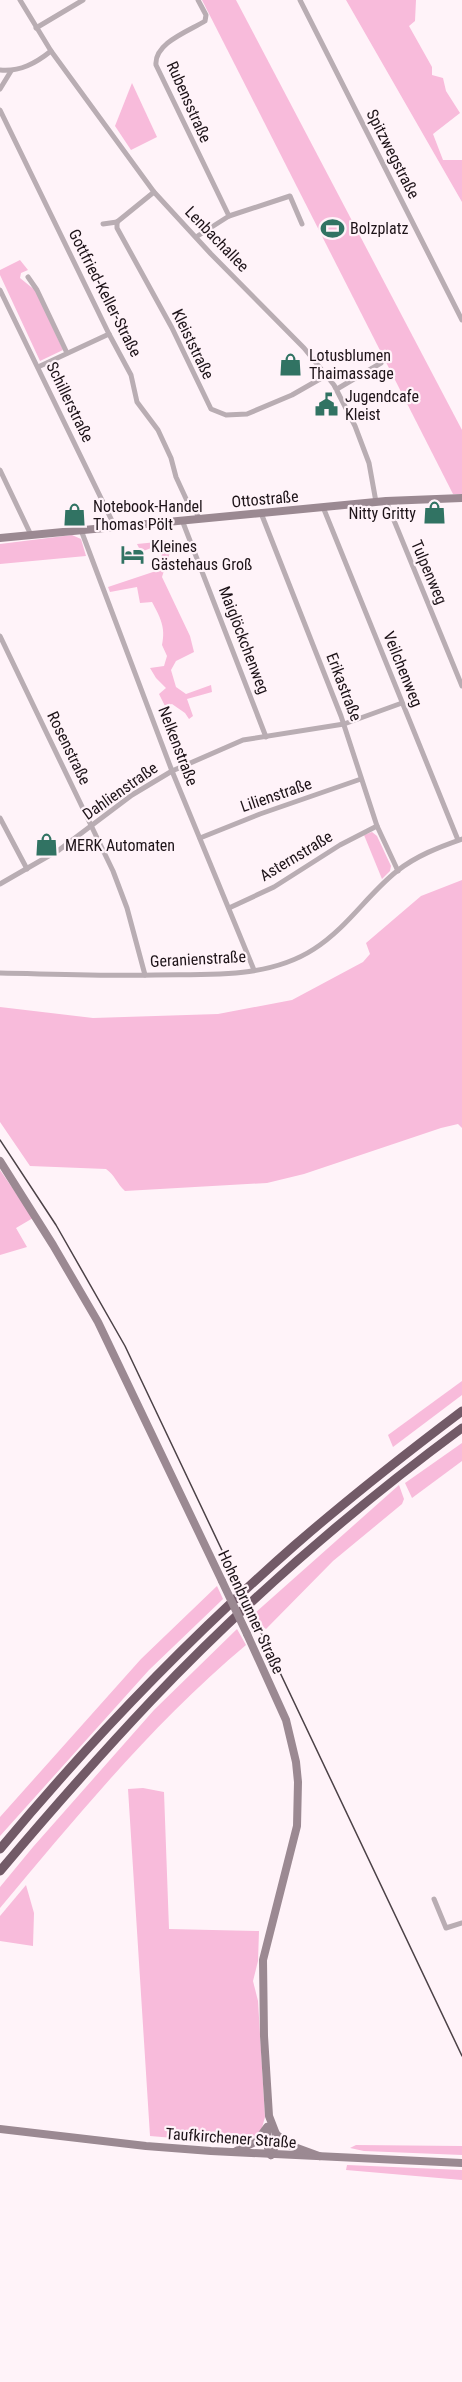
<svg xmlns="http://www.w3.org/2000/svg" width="462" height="2382" font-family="'Roboto Condensed',sans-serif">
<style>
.green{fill:#f8bbdb}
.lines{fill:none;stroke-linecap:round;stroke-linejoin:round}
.street{stroke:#b9adb3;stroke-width:5}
.secondary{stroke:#9b8992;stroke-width:8}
.highway{stroke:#725a67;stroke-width:9}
.rail{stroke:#4c4247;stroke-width:1.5}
.secondary-bridge{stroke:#9b8992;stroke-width:8}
.labels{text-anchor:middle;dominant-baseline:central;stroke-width:4.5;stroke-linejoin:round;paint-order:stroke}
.street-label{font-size:16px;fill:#1d1318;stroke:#fff3f9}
.poi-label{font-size:16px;fill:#1d1318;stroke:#fff3f9;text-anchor:start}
</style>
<rect width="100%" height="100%" fill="#fff3f9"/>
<!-- green -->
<g class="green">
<path d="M202,0h34l226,430v64h-9z"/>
<path d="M346,0h70l-1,21 -6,5 23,41v8l11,3 3,13 14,22 -27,21 10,26h19v42z"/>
<path d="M132,83l25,54 -26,13 -16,-24z"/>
<path d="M20,260l8,10 -7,3 -1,5 16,13 27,59 -23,11 -40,-86v-5z"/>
<path d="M72,535l9,4 5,17 -86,8v-20z"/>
<path d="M167,541l4,8 -9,28 28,59 4,16 -18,9 -5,9 5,17 10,7 25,-9 1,7 -25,7 6,17 -4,3 -4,-6 -13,-9 -7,2 -6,-12 7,-6 -10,-10 -6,-10 14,-2 3,-10 -5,-11c4,-18 -2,-28 -10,-43l-12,1 -3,-16 -27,5 -2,-5 51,-17 4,-22h-12l-10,4 -4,-8z"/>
<path d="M372,832l5,4 14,30 -1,5 -8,8 -18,-44z"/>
<path d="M462,880v248l-4,-4 -17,4 -137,46 -37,9 -142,8c-8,-7 -10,-16 -19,-22l-76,-3 -30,-44v-115l93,11 125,-4 74,-14 71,-38 7,-8 -4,-11 55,-47z"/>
<path d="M0,1170l33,48 -17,10 11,19 -27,8z"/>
<path d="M462,1381v14l-69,52 -5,-12z"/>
<path d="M462,1443v18l-50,37 -7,-15z"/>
<path d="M399,1485l5,14 -2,5 -69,57 -67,68 -5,-4 -6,-12z"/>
<path d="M217,1586l6,13 -74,71 -149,166v-19l141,-158z"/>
<path d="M237,1629l9,16c-93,78 -168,170 -246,263v-21l33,-40 121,-137z"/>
<path d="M143,1788l21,4 5,137 90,2 -1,30 -5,20 5,20 7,116 -5,18 -27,8 -83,-7 -22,-347z"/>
<path d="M26,1885l8,28 -1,33 -33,-5v-25z"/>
<path d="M356,2145l106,1v9l-98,-4 -14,-3z"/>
<path d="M347,2165l115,5v10l-116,-10z"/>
</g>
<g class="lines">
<!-- street -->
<g class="street">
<path d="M20,0l31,51 103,141 57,62 93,94 30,37 21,41 14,37 7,39"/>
<path d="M198,0l8,15 -1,6c-16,10 -51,22 -49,44l73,151"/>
<path d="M300,0l162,320"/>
<path d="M36,28l47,-28"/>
<path d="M0,70c20,2 36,-7 51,-19"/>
<path d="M0,89l11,-18"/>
<path d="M0,110l109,224 22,41 6,27 21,28 13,28 5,19 12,26 8,8 3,8"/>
<path d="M117,222v6l55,100 39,81 15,6 21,-1 45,-19 35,-20"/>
<path d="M117,222l37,-30"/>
<path d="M103,224l14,-2"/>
<path d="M196,237l33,-21 61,-20 12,28"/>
<path d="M28,277l9,13 30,63"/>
<path d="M0,290l115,237"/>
<path d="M38,367l71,-33"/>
<path d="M337,389l44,-26"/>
<path d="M0,470l31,65"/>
<path d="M386,501l76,185"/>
<path d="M323,507l135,333"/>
<path d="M261,513l80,203 36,110 21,45"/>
<path d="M182,520l84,217"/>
<path d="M81,530l91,241 82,199"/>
<path d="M0,636l113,235 14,37 18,67"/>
<path d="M0,818l27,51"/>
<path d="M200,838l60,-24 101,-35"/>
<path d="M0,884l59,-34 73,-55 40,-24 71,-31 101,-16 58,-21"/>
<path d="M229,908l45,-21 66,-42 37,-19"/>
<path d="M0,973c52,1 103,3 155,2 53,-1 113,4 159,-26 34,-22 53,-54 83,-78 19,-15 42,-24 65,-32"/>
<path d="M434,1899l12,29 16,-5"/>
</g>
<!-- secondary -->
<g class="secondary">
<path d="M0,538l386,-37 76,-3"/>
<path d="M0,1161l53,84 45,77 124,259"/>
<path d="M247,1634l39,86 10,42 2,20 -1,44 -34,134 1,76 5,80 7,18 -1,12 -4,9"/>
<path d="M0,2129l146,17 65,5 251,12"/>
<path d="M267,2130l1,18 3,7"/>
<path d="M276,2134l13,11 30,11"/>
<path d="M236,2151l21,-10 10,-14"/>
</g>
<!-- highway -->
<g class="highway">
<path d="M0,1849c90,-108 189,-211 295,-304 54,-47 110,-91 167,-134"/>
<path d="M0,1871c49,-58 99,-115 151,-170 95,-100 200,-191 311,-273"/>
</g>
<!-- rail -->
<path class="rail" d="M0,1140l56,85 69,121 337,710"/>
<!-- secondary-bridge -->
<path class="secondary-bridge" d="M222,1581l25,53"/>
</g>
<!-- icons -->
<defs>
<symbol id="stadium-bare" viewBox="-9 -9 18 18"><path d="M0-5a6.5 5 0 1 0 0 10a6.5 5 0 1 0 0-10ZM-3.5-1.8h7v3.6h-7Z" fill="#317363" stroke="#fff3f9" stroke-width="2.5" paint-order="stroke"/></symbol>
<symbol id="shop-bare" viewBox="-9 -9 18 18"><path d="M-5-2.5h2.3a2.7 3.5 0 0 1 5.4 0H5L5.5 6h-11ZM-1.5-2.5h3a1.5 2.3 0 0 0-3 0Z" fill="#317363" stroke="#fff3f9" stroke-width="2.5" paint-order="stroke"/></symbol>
<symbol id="civic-bare" viewBox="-9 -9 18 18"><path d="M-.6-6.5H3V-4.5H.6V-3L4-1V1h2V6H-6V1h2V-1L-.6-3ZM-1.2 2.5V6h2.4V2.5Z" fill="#317363" stroke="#fff3f9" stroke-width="2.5" paint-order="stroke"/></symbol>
<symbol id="hotel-bare" viewBox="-9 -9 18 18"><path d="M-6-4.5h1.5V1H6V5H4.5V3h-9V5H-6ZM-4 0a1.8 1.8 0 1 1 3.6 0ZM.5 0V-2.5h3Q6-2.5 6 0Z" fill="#317363" stroke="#fff3f9" stroke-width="2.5" paint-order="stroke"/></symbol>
</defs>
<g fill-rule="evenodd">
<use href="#stadium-bare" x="316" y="212" width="33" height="33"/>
<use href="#shop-bare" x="274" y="348" width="33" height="33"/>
<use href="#civic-bare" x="310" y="388" width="33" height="33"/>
<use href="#shop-bare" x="418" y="496" width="33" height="33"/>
<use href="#shop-bare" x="58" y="498" width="33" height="33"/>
<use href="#hotel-bare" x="116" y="538" width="33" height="33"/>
<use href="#shop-bare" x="30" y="828" width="33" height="33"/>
</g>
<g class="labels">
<!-- street labels -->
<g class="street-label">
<text transform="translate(189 102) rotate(66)">Rubensstraße</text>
<text transform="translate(393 154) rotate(63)">Spitzwegstraße</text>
<text transform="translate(217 239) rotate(46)">Lenbachallee</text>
<text transform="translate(105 293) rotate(63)">Gottfried-Keller-Straße</text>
<text transform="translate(193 344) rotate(64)">Kleiststraße</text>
<text transform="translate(70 402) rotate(64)">Schillerstraße</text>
<text transform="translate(265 499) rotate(-5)">Ottostraße</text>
<text transform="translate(429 572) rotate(67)">Tulpenweg</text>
<text transform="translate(244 640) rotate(69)">Maiglöckchenweg</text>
<text transform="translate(403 669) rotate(68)">Veilchenweg</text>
<text transform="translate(344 687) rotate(69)">Erikastraße</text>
<text transform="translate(178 746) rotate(69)">Nelkenstraße</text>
<text transform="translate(69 748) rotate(64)">Rosenstraße</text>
<text transform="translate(120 791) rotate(-35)">Dahlienstraße</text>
<text transform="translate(276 795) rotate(-19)">Lilienstraße</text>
<text transform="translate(296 856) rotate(-31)">Asternstraße</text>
<text transform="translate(198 959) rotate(-3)">Geranienstraße</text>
<text transform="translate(251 1612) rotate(65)">Hohenbrunner Straße</text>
<text transform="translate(231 2138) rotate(4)">Taufkirchener Straße</text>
</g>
<!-- poi labels -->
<g class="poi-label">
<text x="350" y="228">Bolzplatz</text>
<text x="309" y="355">Lotusblumen<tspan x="309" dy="18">Thaimassage</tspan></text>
<text x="345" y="396">Jugendcafe<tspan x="345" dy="18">Kleist</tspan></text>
<text x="93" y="506">Notebook-Handel<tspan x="93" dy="18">Thomas Pölt</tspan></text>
<text x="416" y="513" text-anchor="end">Nitty Gritty</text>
<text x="151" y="546">Kleines<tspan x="151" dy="18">Gästehaus Groß</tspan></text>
<text x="65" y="845">MERK Automaten</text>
</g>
</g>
</svg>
